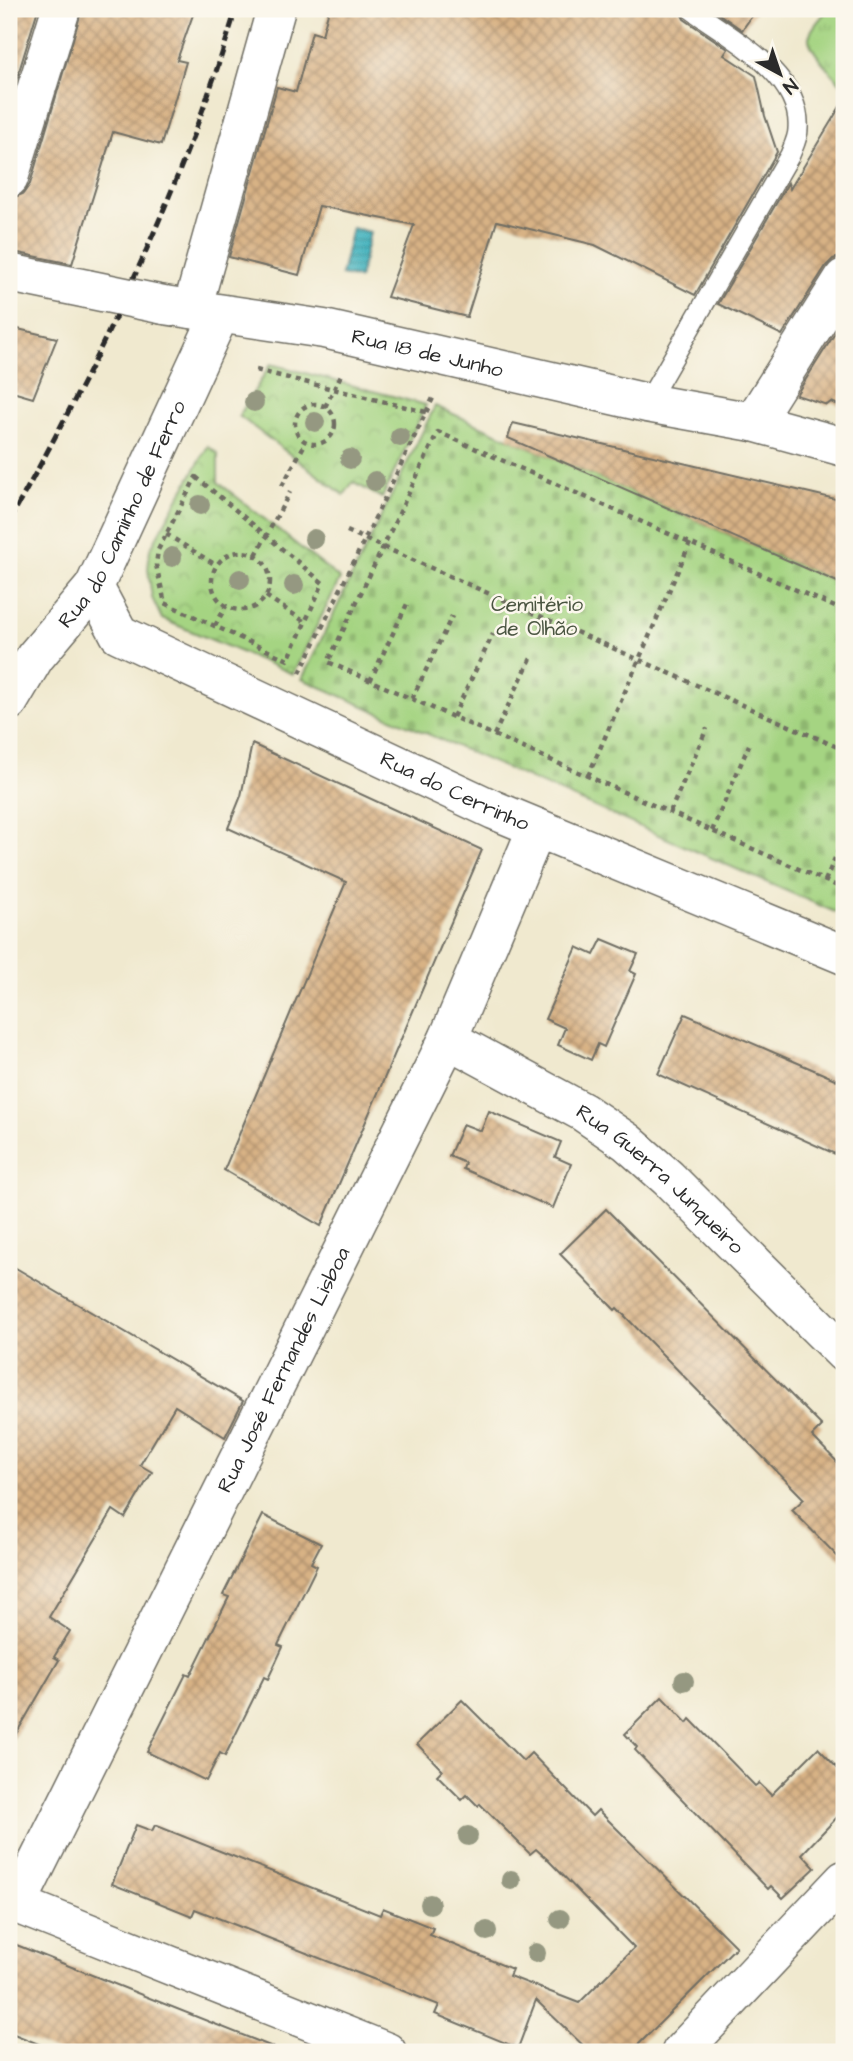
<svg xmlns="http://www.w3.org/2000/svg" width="853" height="2061" font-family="'Architects Daughter',sans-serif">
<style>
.grass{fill:url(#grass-tufts);stroke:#688056;stroke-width:2}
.cemetery{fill:url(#cemetery-stones);stroke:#688056;stroke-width:2}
.park{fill:url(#park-crowns);stroke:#688056;stroke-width:2}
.water{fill:url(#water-rules);stroke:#387075;stroke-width:2}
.building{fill:url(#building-cross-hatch)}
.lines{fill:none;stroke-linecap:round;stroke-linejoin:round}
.service-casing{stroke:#706e64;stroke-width:22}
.minor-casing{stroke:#706e64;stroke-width:41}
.tertiary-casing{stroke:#706e64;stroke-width:41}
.secondary-casing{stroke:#706e64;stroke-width:41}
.path{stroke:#706e64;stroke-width:4.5;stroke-dasharray:5 5;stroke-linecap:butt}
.service{stroke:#fff;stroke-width:19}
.minor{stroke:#fff;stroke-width:38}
.tertiary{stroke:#fff;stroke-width:38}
.secondary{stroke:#fff;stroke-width:38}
.rail{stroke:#2b2b2b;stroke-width:5;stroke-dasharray:10 5;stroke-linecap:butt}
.secondary-bridge-casing{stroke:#706e64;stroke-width:41;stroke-linecap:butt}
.secondary-bridge{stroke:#fff;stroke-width:38}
.tree{fill:#959881}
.labels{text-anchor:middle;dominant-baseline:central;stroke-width:5;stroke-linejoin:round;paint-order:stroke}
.street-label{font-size:21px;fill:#2b2b2b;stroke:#fbf7ec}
.park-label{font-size:21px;fill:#4a5541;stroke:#fbf7ec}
</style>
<defs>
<pattern id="grass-tufts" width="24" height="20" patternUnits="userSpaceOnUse" patternTransform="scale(1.75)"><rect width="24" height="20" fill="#a5d482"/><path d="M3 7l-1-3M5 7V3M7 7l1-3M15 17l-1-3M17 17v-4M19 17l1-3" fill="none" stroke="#8eb670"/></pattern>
<pattern id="cemetery-stones" width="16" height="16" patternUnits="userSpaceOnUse" patternTransform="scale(1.75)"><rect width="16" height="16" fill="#a5d482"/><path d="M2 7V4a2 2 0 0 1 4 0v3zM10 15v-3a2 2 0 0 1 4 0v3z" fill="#8eb670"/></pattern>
<pattern id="park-crowns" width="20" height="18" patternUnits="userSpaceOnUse" patternTransform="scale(1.75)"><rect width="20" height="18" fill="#a5d482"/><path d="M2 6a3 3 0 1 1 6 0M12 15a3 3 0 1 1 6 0" fill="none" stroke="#8eb670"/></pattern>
<pattern id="water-rules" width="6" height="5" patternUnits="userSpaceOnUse" patternTransform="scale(1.75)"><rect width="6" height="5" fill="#45b4bf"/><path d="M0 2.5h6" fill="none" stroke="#3a939b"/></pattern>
<pattern id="building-cross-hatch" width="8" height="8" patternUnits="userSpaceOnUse" patternTransform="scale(1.75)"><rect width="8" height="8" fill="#d8b285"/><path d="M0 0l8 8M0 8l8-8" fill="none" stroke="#af916d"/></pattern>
</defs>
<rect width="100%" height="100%" fill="#fbf7ec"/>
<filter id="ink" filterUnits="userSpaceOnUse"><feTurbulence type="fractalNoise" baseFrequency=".0143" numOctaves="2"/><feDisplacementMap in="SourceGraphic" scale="14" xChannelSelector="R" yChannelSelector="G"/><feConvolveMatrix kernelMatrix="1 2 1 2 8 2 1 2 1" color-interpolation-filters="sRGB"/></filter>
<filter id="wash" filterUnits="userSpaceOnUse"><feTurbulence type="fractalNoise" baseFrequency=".00686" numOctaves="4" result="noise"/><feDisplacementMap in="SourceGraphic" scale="28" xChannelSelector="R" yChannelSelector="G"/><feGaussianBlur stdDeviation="1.57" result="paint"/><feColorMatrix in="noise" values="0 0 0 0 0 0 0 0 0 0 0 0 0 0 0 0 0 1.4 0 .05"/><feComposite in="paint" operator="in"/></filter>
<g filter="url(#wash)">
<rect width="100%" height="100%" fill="#f0e9cf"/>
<!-- grass -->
<path class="grass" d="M828,9h16v78c-8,-9 -37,-39 -35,-50 2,-10 13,-20 19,-28z"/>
<!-- cemetery -->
<path class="cemetery" d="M435,406l409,179v331l-542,-237z"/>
<!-- park -->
<g class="park">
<path d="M271,364l155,41 -44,93 -29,-16 -9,13 -105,-79z"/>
<path d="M208,446l10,8v28l122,97 -47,95 -131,-55 -10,-21 -4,-29 2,-20z"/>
</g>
<!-- water -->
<path class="water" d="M352,228l18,4 -11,47 -18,-4z"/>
<g id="blocks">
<!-- building -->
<g class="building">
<path d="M9,9h29l-29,95z"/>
<path d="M82,9h113l-18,51 9,2 -25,83 -48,-13 -41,132 -63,-13v-52l14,-5 7,-10z"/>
<path d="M329,9h350l5,10 44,30 -4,6 32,21 9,40 12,36 -82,143 -100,-50 -98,-24 -30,96 -80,-20 27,-72 -95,-19 -20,69 -70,-18 48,-170 19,5 16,-60 10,3z"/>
<path d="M712,9h45l-15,21z"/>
<path d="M844,100v156l-11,3 -7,7 -44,69 -64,-31 70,-121 2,6z"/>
<path d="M844,319v88l-13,-5 -4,3 -31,-10z"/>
<path d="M9,327l48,11 -24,60 -24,-7z"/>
<path d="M513,423l331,78v84l-336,-147z"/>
<path d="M252,744l230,106 -161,376 -97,-56 122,-288 -118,-54 13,-32z"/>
<path d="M602,939l36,15 -8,17 6,3 -32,73 -6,-3 -7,16 -33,-15 7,-17 -20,-9 32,-72 17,8z"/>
<path d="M685,1014l159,69v51l-9,20 -177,-80z"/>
<path d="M489,1111l72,31 -6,15 16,7 -18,44 -90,-39 2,-6 -16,-7 14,-32 18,7z"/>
<path d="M606,1209l216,217 -10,10 32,33v94l-52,-53 12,-11 -187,-191 -2,2 -55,-56z"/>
<path d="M9,1264l234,137 -18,36 -50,-31 -35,59 12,7 -27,46 -12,-8 -64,107 21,14 -16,26 5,3 -50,86z"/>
<path d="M263,1515l58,29 -10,19 6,3 -39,79 5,2 -15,32 -4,-2 -39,79 -5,-3 -14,28 -59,-29 39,-78 4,2 39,-79 -6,-2z"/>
<path d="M662,1697l25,26 3,-4 65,67 4,-3 12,12 47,-47 26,27v35l-42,44 13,14 -32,30 -12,-12 -3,3 -133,-139 2,-3 -12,-13z"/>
<path d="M462,1700l61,61 8,-8 61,63 6,-6 138,137 -105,105h-41l-54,-52 -18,48 -83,-34 4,-9 -244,-96 -3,7 -80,-32 24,-59 16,6 3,-6 225,90 3,-7 50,20 -3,7 82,34 -3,7 70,27 55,-55 -87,-89 -11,-10 -6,5 -50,-50 -2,2 -11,-11 -5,5 -25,-25 5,-5 -25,-26z"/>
<path d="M9,1942l271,108v2h-222l-49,-20z"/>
</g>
</g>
</g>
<g filter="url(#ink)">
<use href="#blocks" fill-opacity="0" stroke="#706e64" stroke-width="2"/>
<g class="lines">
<defs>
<path id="service" d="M647,403l143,-248c3,-8 8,-17 8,-26 4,-55 -69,-92 -107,-120"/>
<g id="minor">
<path d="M9,178l52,-169"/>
<path d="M192,309l84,-300"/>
<path d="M753,422l91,-144"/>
<path id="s1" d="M448,1039l135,73 44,30 41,36 176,175"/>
<path id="s2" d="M17,1904l431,-865 89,-211"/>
<path d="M681,2052l163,-172"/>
</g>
<g id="tertiary">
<path id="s3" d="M94,587l25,47 375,176 350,145"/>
<path id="s4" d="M9,701l26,-44 59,-70 126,-273"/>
<path d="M9,1901l378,151"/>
</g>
<g id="secondary">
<path d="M9,273l78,16"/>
<path id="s5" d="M164,305l160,24 323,74 106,19 91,25"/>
</g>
</defs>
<!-- service casing -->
<use href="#service" class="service-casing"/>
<!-- minor casing -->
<use href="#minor" class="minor-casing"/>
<!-- tertiary casing -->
<use href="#tertiary" class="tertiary-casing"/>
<!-- secondary casing -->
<use href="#secondary" class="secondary-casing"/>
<!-- path -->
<g class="path">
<path d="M256,370l170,42"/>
<circle cx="315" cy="424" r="20"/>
<path d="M325,407l17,-34"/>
<path d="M196,477l127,106 -35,77 -123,-57 -9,-38 2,-15z"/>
<path d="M282,486l24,-44"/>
<path d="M347,531l497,219"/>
<path d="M166,534l50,31"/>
<circle cx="241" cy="581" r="29"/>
<path d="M256,555l34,-63"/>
<path d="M266,596l39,26"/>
<path d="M844,611l-406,-179 -110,230 516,227"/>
<path d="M215,626l11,-20"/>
<path d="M300,673l134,-277"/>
<path d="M370,681l37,-77"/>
<path d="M412,699l40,-83"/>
<path d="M453,717l40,-83"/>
<path d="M494,735l38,-79"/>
<path d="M588,776l102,-233"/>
<path d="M670,812l37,-84"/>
<path d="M712,831l37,-86"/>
<path d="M825,881l19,-44"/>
</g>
<!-- service -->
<use href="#service" class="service"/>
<!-- minor -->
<use href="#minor" class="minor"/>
<!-- tertiary -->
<use href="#tertiary" class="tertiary"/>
<!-- secondary -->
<use href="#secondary" class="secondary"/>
<!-- rail -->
<path class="rail" d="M9,521c92,-163 173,-332 227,-512"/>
<defs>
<path id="secondary-bridge" d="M87,289l77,16"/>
</defs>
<!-- secondary-bridge casing -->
<use href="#secondary-bridge" class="secondary-bridge-casing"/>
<!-- secondary-bridge -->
<use href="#secondary-bridge" class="secondary-bridge"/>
</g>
<!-- trees -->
<g class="tree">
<circle cx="254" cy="402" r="10"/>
<circle cx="315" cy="422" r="10"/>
<circle cx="400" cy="437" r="10"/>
<circle cx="350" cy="459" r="10"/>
<circle cx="375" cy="481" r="10"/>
<circle cx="200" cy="505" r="10"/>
<circle cx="314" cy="539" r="10"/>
<circle cx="172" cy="557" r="10"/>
<circle cx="240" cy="579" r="10"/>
<circle cx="294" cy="585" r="10"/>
<circle cx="684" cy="1681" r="10"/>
<circle cx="468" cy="1836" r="10"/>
<circle cx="511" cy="1880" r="10"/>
<circle cx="430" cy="1904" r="10"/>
<circle cx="560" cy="1919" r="10"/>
<circle cx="487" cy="1931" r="10"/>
<circle cx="536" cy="1953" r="10"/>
</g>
</g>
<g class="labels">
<!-- street labels -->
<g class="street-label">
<text stroke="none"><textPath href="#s5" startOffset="268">Rua 18 de Junho</textPath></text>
<text stroke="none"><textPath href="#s4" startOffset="220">Rua do Caminho de Ferro</textPath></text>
<text stroke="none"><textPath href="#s3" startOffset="424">Rua do Cerrinho</textPath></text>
<text stroke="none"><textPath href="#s1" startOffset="256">Rua Guerra Junqueiro</textPath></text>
<text stroke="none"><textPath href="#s2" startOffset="597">Rua José Fernandes Lisboa</textPath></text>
</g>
<!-- park labels -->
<g class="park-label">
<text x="537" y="604">Cemitério<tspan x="537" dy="24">de Olhão</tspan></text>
</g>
</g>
<!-- margin -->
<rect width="853" height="2061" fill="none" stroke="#fbf7ec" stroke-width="35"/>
<!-- north arrow -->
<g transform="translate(780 74) rotate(140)" stroke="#fbf7ec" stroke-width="5" paint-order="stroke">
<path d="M0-5L12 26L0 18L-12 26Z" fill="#2b2b2b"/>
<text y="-10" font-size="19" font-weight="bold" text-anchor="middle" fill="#2b2b2b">N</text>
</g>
</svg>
